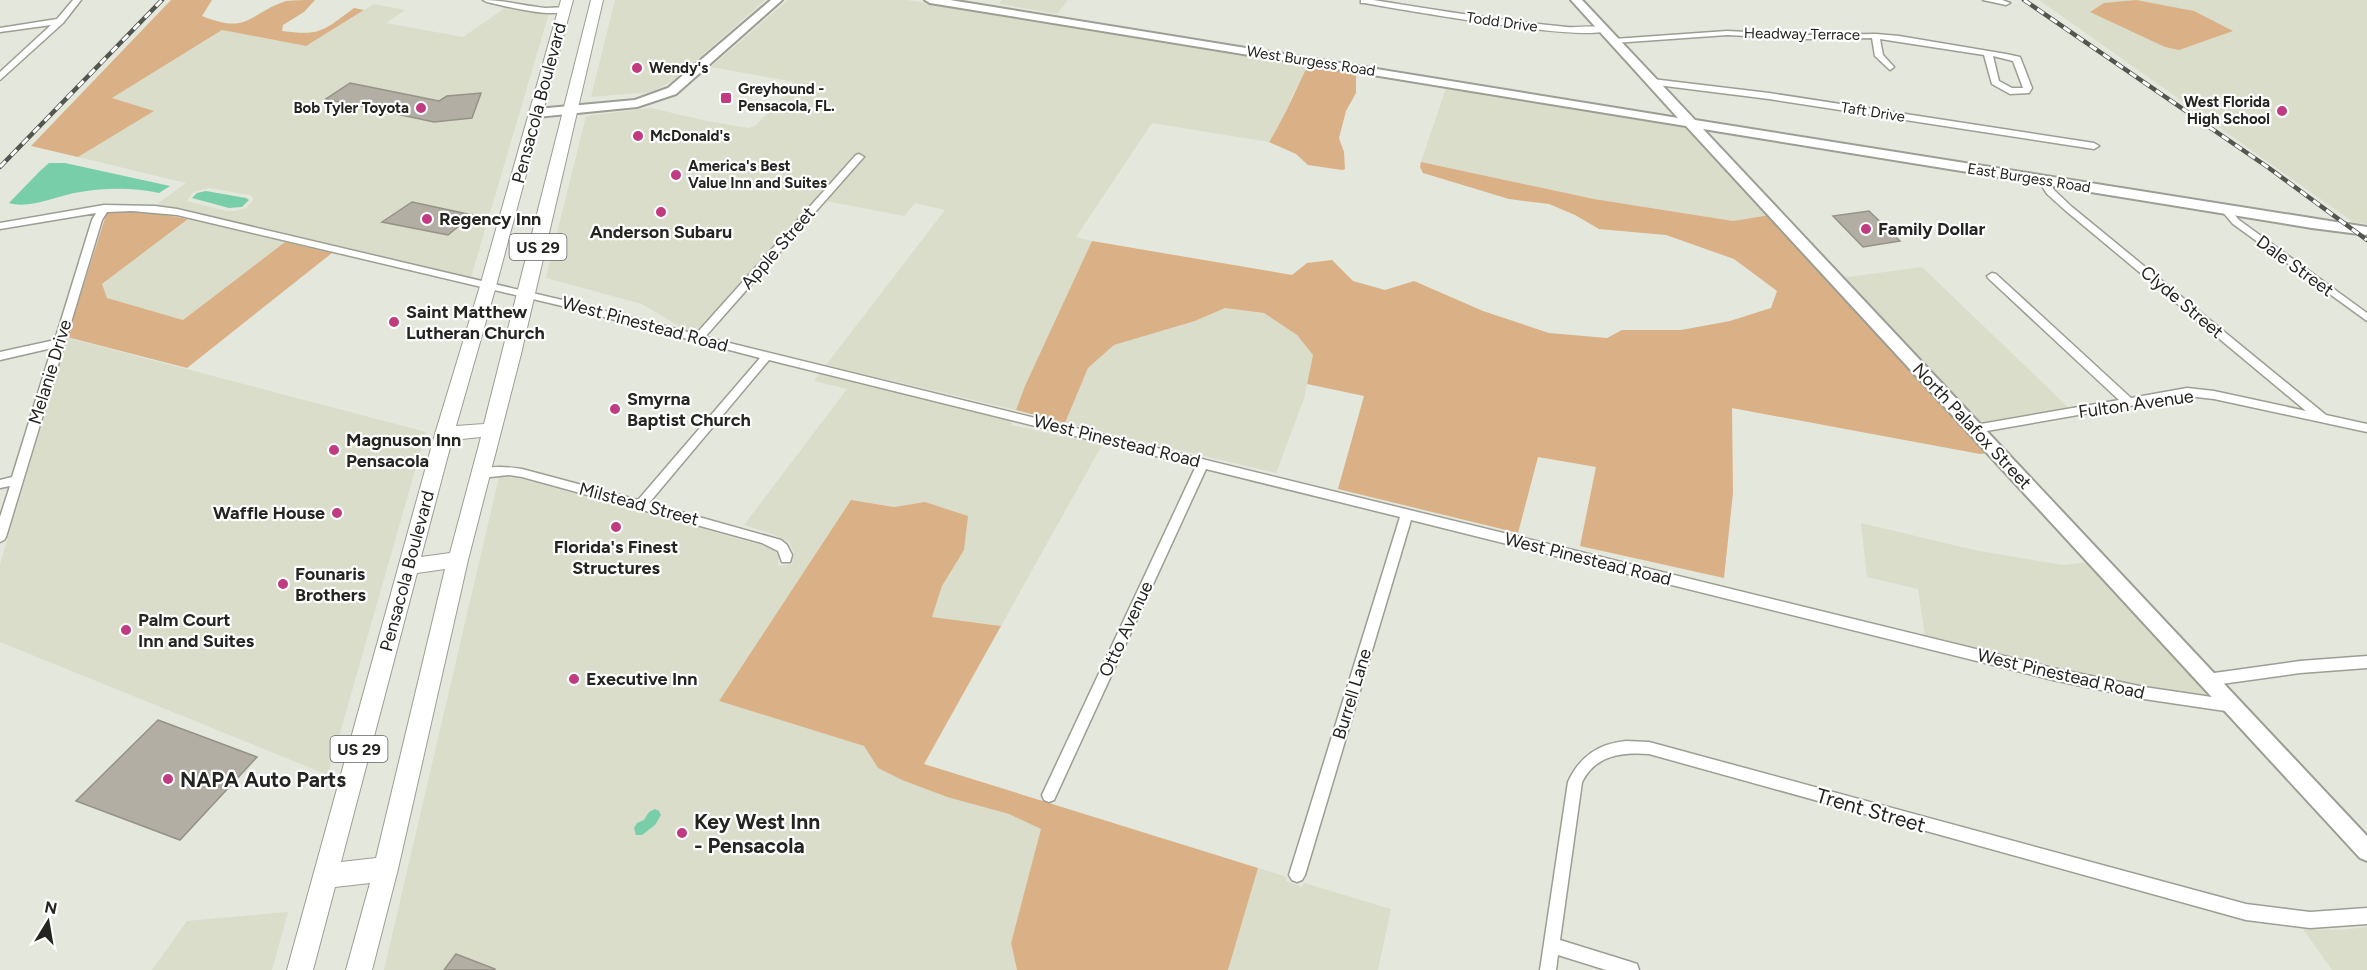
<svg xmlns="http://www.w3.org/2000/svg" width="2367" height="970" font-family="Figtree,sans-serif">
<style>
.built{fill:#daddca;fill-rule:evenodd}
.green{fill:#dab187}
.water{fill:#79ceaa}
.building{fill:#b2aea3;stroke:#969287;stroke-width:1.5}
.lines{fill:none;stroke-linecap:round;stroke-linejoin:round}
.street-casing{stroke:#9c9e93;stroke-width:3}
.secondary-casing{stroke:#9c9e93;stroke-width:4}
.primary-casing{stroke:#9c9e93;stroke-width:2}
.street{fill:#fff;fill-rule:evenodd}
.secondary{fill:#fff;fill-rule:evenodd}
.primary{fill:#fff;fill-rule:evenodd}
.rail-casing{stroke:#53554f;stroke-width:4.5}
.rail{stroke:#fff;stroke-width:3;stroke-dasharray:8;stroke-linecap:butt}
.poi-dot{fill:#c03b7f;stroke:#fff;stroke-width:2}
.labels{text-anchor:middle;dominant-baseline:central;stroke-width:4.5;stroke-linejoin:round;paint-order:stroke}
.far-street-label{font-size:15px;fill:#242521;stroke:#fff}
.far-poi-label{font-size:15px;font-weight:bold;fill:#242521;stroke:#fff;text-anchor:start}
.shield{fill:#fff;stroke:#666664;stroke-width:1.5}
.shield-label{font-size:16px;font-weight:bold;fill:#242521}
.street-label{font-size:18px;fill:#242521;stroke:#fff}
.poi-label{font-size:18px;font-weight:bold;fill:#242521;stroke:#fff;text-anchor:start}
.near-poi-label{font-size:21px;font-weight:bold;fill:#242521;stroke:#fff;text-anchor:start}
.near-street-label{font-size:21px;fill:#242521;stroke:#fff}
</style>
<rect width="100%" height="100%" fill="#e4e7db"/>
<!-- built -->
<g class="built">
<path d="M615,0h150l-91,80 -22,12 -61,5z"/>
<path d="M788,0h119l401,65 -17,33 -4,15 -18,29 -117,-19 -76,114 16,4 -76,169 -190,-45 119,-155 -30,-7 -11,13 -78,-15 39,-46 -8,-2 -160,180 -13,-4 -42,-25 -96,-26 40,-162 65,-8 56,13 41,7 7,-2 40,-41 -1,-3 -83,-15z"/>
<path d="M1002,0h66l-11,14 -58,-10z"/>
<path d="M2039,0h328v224l-14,-2z"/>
<path d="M374,4l31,6 -19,13 77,14 45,-31 41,7 -78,264 -314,-73 29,-21 -108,-26 75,-46 -41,-13 110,-68 84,16zM209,188l41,7 4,4 -8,9 -12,3h-8l-39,-10 6,-9z"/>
<path d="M1446,88l244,40 80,87 -37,6 -139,-22 -173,-37z"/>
<path d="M188,219l97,23 -102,78 -77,-22 -4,-14z"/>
<path d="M1922,267l147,141 -93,15 -135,-145z"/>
<path d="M1225,308l39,5 33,22 16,20 -9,44 -28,74 -211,-50 23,-55 26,-23 81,-24z"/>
<path d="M68,338l358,94 -98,343 -328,-133v-78z"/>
<path d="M819,374l193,47 -1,4 49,11 1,-3 44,11 -3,1 -101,181 -69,-9 10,-31 22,-36 -39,-48 -31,5 -43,-7 -132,201 145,45 14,22 24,12 45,17 62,17 33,15 -31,114 6,27h-633l115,-493 19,1 243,67 12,4 6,6 -1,11 14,-2 2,-11 -5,-11 -19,-9 -26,-8 103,-136 -33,-8z"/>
<path d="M1861,523l113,27 88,15 29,-3 123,134 -73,-10 -216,-50 -7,-47 -51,-12z"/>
<path d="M1258,868l29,9 -1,4 16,6 2,-4 87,26 -13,61h-150z"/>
<path d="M288,912l-16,58h-120l35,-49z"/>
<path d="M2367,927v43h-35l-29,-41 37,1z"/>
</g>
<!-- green -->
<g class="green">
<path d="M171,0h41l-10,16c48,19 45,-2 84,-15 8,-1 20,-1 29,-1l-11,12 -21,13 -1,6c39,5 41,0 72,-23l10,2 -58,36 -84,-16 -110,68 42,13 -76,46 -47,-11z"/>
<path d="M2136,0l58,11 39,20 -54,19 -14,-3 -75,-35 14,-9z"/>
<path d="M1308,65l48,8v20l-10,18 -7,27 5,14 1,17 -3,1 -34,-5 -12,-11 -27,-12c16,-25 26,-51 39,-77z"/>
<path d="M1421,162l173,37 139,22 37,-6 221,238 -11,1 -248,-46 1,85 -9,85 -144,-32 16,-79 -58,-10 -20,76 -180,-44 26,-93 -57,-12 6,-29 -16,-20 -33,-22 -39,-5 -30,13 -81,24 -26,23 -23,55 -49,-13 9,-24 67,-145 200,34 15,-12 25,-3 21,21 32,9 29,-9 69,30 66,22 58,5 15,-8h59l49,-9 41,-13 6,-17 -43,-32 -68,-24 -67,-6 -24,-14 -26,-11 -40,-5 -86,-26 -3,-6z"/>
<path d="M144,211l44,8 -86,65 5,14 76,22 102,-78 47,11 -145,115 -120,-31 40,-125z"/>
<path d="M851,500l43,7 31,-5 43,14 -4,34 -22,36 -10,31 69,9 -77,138 334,104 -30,102h-211l-6,-27 30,-114 -32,-15 -62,-17 -45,-17 -24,-12 -14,-22 -145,-45z"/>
</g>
<!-- water -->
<g class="water">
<path d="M49,163h16l105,23 -11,7c-28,-6 -57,-5 -85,0 -19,4 -45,16 -65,10l31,-32z"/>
<path d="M206,191l40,7 3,2 -7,7 -13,1 -37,-10 5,-5z"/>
<path d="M655,809l4,2 2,4 -6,10 -13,10h-6l-2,-7 3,-5 7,-3 5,-8z"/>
</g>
<!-- building -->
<g class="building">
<path d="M350,83l89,18 8,-5 34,-3 -9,25 -38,4 -108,-23z"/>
<path d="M412,202l60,13 -24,20 -66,-13z"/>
<path d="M1869,211l31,30 -37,6 -30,-31z"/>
<path d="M158,720l99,37 -77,83 -104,-39z"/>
<path d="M456,954l39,15v1h-51z"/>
</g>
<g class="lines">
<defs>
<g id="street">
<path d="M73,0h8l-18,23 -63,57v-8l51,-47 -51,7v-4l57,-9z"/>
<path d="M483,0c21,0 41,6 62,8 8,0 16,-2 23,2 -15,9 -63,-4 -81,-8z"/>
<path d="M1361,0h12c64,10 129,21 194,27 12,1 32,-3 41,3 -20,13 -209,-21 -244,-27h-3z"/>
<path d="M1983,0h19l8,3 -4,2z"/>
<path d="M1727,31l80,4 69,-1 23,2 107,18 14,3 12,31 -3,5 -19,1 -18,-10 -8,-29 -104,-16 3,16 11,12 -4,3 -15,-14 -3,-18 -65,1 -80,-4 -113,8 -4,-2 4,-2zM1993,56l20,5 10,27h-11l-13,-7z"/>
<path d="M1652,79l117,14 325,50 5,3 -5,3 -325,-50 -120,-15 -1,-2z"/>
<path d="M859,154l5,3 -2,2 -157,178 1348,331 91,19 88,13 5,2 2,4 -2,4 -5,2 -88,-13 -91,-19 -642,-160 -106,355 -3,5 -5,2 -5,-2 -3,-5 111,-358 -194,-48 -152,331 -5,2 -5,-2 -2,-5 154,-329 -427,-106 -120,143 132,37 6,5 5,10 -2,7h-8l-4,-11 -16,-8 -240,-66 -13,-2 -28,3 -6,-4c10,-10 34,-7 47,-5l116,31 122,-142 -202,-53 -381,-90 -45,-4 -25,1 -5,8 -96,317 -2,3 -4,2v-25l10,-31 -10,2v-8l12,-3 40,-129 -52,12v-8l55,-12 37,-120 4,-7 -96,16v-6l104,-18 51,1 22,3 381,90 138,35 160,-179z"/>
<path d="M2044,178l3,1 7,11 18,17 254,208 41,9v8l-153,-33 -27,-3 -212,37 -4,-1 -2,-3 6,-4 144,-25 -131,-122 -1,-2 5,-3 4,1 135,124 56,-10 27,3 92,20 -240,-200 -19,-17 -8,-13z"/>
<path d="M2226,207l3,1 10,12 128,93v8l-134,-97 -12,-14z"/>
<path d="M2367,656v12l-67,5 -93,13 -5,-2 -2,-4 2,-4 5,-2 93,-13z"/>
<path d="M1626,741l23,1 597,162 64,8 57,-4v16l-57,4 -64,-8 -597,-166c-28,-2 -53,1 -67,28l-22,158 71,22 6,2 2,6h-33l-48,-15 -2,15h-16l28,-188c12,-26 30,-38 58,-41z"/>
</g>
<g id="secondary">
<path d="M771,0h11l-106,94 -39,13 -100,10 -6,-4 6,-4 98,-9 33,-12z"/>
<path d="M925,0h25l728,118 -107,-118h11l113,120 672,107v8l-55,-7 -609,-99 664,707v25l-7,-3 -674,-732 -756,-123z"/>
</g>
<path id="primary" d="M561,0h12l-77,286 -40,140 28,-2 107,-424h12l-82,354 -53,206 -70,309 -26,101h-26l24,-87 -35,4 -22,83h-26l148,-536 45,-148zM481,437l-31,116 -29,4 31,-117zM445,569l-69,289 -35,4 76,-289z"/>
</defs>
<!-- street casing -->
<use href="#street" class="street-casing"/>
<!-- secondary casing -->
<use href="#secondary" class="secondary-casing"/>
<!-- primary casing -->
<use href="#primary" class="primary-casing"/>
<!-- street -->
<use href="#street" class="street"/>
<!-- secondary -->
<use href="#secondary" class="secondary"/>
<!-- primary -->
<use href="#primary" class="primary"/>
<defs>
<g id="rail">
<path d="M2024,0l245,168 98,72"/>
<path d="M0,167l162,-167"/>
</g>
</defs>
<!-- rail casing -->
<use href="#rail" class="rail-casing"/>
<!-- rail -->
<use href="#rail" class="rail"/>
</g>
<!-- markers -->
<g class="poi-dot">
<circle cx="637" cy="68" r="6"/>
<rect x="720" y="92" width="12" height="12" rx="3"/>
<circle cx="421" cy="108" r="6"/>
<circle cx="2282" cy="111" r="6"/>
<circle cx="638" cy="136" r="6"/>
<circle cx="676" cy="175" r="6"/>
<circle cx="661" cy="212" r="6"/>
<circle cx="427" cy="219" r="6"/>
<circle cx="1866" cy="229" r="6"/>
<circle cx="394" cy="322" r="6"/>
<circle cx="615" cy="409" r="6"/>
<circle cx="334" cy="450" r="6"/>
<circle cx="337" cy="513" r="6"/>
<circle cx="616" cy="527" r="6"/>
<circle cx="283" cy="584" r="6"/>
<circle cx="126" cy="630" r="6"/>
<circle cx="574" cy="679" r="6"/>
<circle cx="168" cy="779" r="6"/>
<circle cx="682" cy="833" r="6"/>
</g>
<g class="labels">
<!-- far-street labels -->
<g class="far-street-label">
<text transform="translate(1502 22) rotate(8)">Todd Drive</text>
<text transform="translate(1802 34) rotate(1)">Headway Terrace</text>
<text transform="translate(1311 61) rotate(9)">West Burgess Road</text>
<text transform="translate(1873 112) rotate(9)">Taft Drive</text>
<text transform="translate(2029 178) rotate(9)">East Burgess Road</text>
</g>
<!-- far-poi labels -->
<g class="far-poi-label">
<text x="649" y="68">Wendy's</text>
<text x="738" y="89">Greyhound -<tspan x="738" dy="17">Pensacola, FL.</tspan></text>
<text x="2270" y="102" text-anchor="end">West Florida<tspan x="2270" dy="17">High School</tspan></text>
<text x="409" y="108" text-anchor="end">Bob Tyler Toyota</text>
<text x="650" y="136">McDonald's</text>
<text x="688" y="166">America's Best<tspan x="688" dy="17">Value Inn and Suites</tspan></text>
</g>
<!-- shield labels -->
<g class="shield">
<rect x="509.5" y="234" width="57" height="26" rx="4.5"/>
<rect x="330.5" y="736" width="57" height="26" rx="4.5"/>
</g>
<g class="shield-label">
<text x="538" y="247">US 29</text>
<text x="359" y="749">US 29</text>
</g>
<!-- street labels -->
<g class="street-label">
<text transform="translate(539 103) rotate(-75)">Pensacola Boulevard</text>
<text transform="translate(778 248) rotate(-49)">Apple Street</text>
<text transform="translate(2295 266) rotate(36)">Dale Street</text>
<text transform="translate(2182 302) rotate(40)">Clyde Street</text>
<text transform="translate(645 324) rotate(15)">West Pinestead Road</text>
<text transform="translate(50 372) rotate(-73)">Melanie Drive</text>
<text transform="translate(2136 404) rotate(-8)">Fulton Avenue</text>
<text transform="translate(1972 426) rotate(47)">North Palafox Street</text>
<text transform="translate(1117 441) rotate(14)">West Pinestead Road</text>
<text transform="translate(639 504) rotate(15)">Milstead Street</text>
<text transform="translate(1588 559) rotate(14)">West Pinestead Road</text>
<text transform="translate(407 571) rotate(-75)">Pensacola Boulevard</text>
<text transform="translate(1126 629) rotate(-65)">Otto Avenue</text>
<text transform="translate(2061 674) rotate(13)">West Pinestead Road</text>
<text transform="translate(1352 694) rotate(-73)">Burrell Lane</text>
</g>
<!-- poi labels -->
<g class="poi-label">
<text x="439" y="219">Regency Inn</text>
<text x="1878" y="229">Family Dollar</text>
<text x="661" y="232" text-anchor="middle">Anderson Subaru</text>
<text x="406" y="312">Saint Matthew<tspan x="406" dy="21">Lutheran Church</tspan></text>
<text x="627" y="399">Smyrna<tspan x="627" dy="21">Baptist Church</tspan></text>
<text x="346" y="440">Magnuson Inn<tspan x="346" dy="21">Pensacola</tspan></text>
<text x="325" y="513" text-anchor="end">Waffle House</text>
<text x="616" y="547" text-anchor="middle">Florida's Finest<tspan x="616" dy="21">Structures</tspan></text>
<text x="295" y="574">Founaris<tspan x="295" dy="21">Brothers</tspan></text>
<text x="138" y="620">Palm Court<tspan x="138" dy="21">Inn and Suites</tspan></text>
<text x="586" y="679">Executive Inn</text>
</g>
<!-- near-poi labels -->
<g class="near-poi-label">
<text x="180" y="779">NAPA Auto Parts</text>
<text x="694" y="821">Key West Inn<tspan x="694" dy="24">- Pensacola</tspan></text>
</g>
<!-- near-street labels -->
<g class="near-street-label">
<text transform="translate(1871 810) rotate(16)">Trent Street</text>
</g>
</g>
<!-- north arrow -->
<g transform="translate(48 922) rotate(11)" stroke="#ffffff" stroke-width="4.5" paint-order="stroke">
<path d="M0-4.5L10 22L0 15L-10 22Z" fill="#242521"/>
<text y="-9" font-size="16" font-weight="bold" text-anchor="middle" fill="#242521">N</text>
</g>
</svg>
